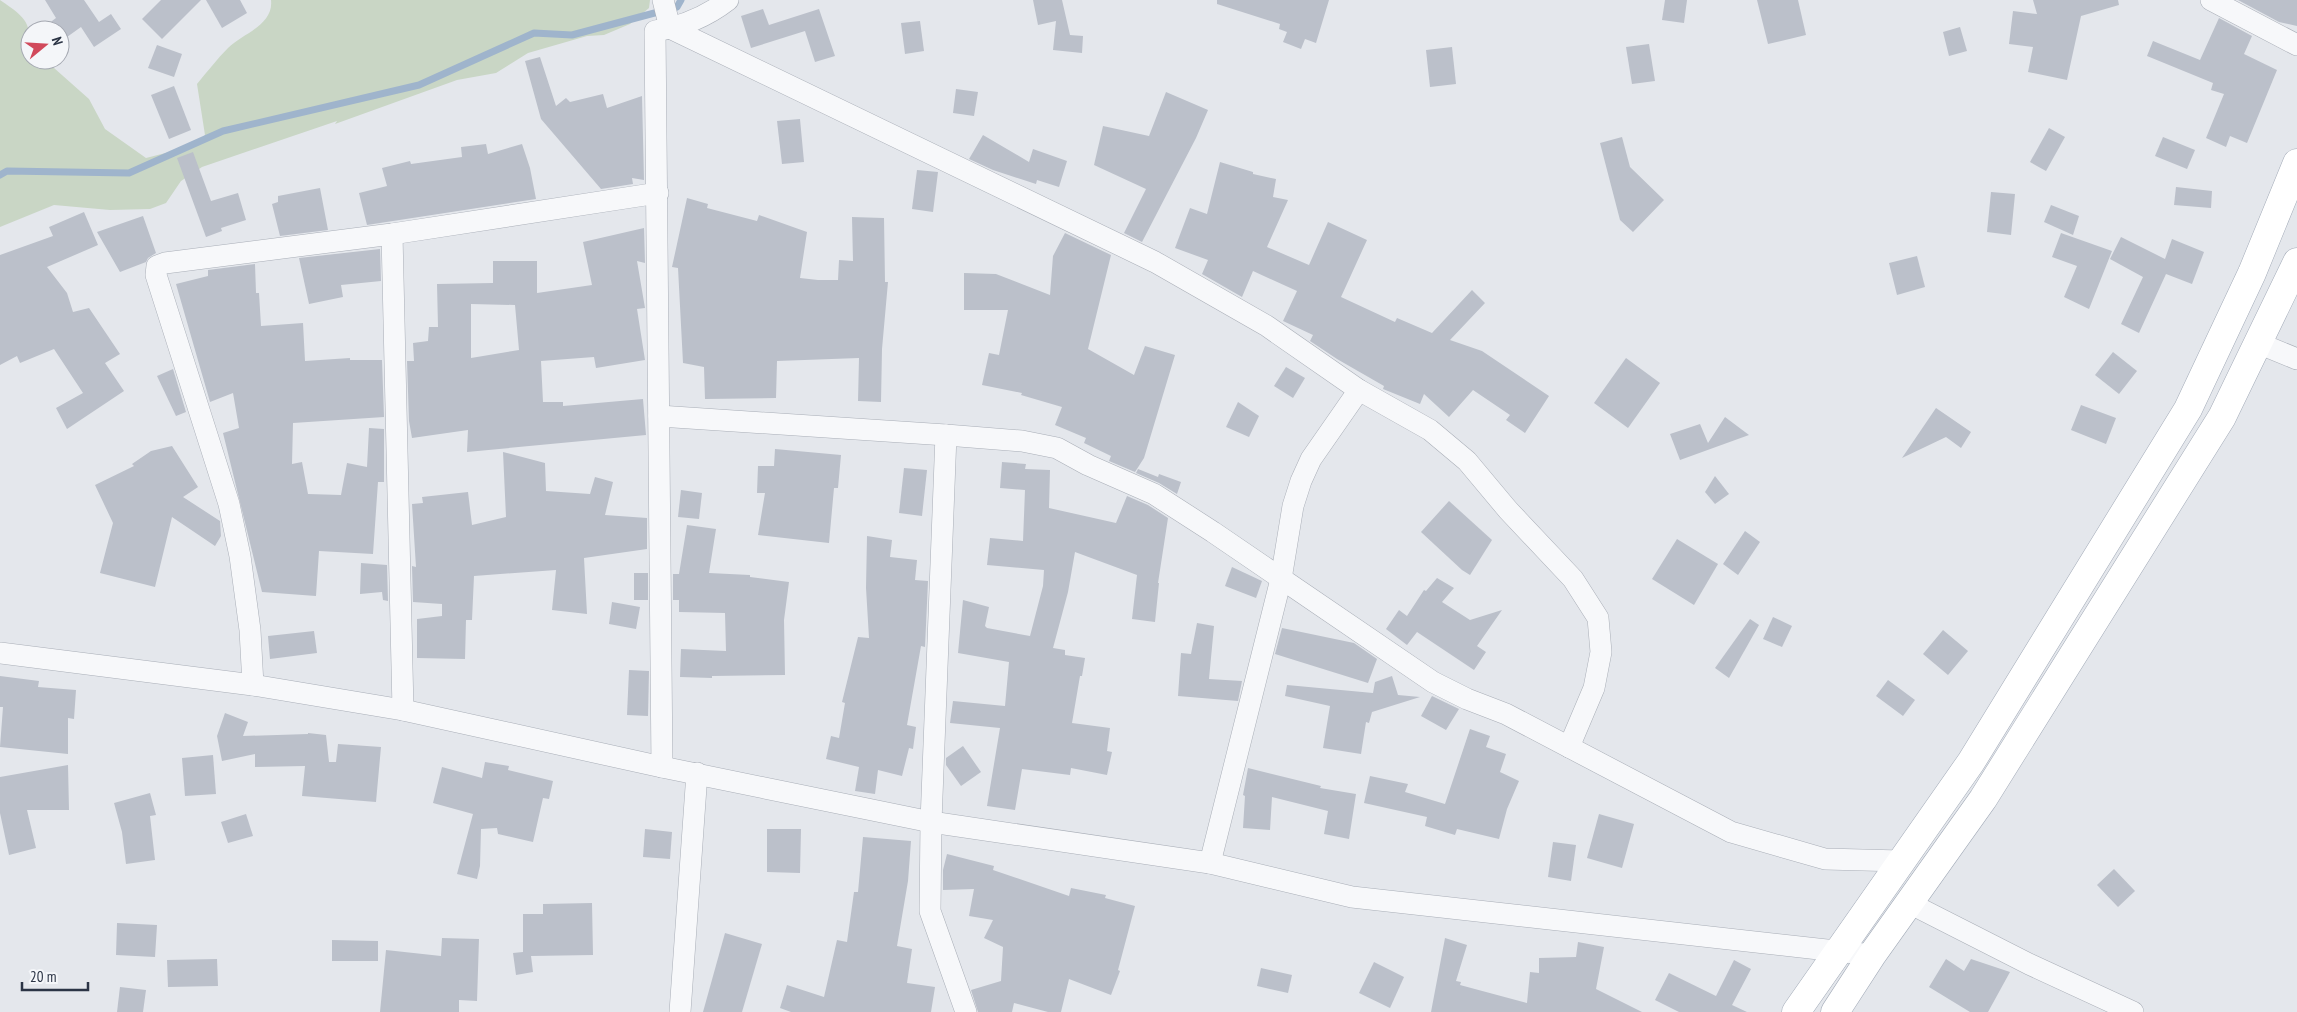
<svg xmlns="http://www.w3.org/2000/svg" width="2297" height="1012" font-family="'PT Sans Narrow',sans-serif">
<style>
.green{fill:#c9d6c5}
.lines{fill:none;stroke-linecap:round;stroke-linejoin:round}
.stream{stroke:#9fb4cc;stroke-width:7}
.building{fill:#bbc0ca;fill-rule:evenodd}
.minor-casing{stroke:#a9aeb7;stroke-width:22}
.primary-casing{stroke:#a3abb8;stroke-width:29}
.minor{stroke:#f7f8fa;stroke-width:21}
.primary{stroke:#fff;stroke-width:28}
</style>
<rect width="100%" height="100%" fill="#e4e7ec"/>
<!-- green -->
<path class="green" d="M0,0c31,21 30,23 30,60h15l44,39 16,30 41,29 47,-12 12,-11 -8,-51c10,-12 20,-25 31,-36 14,-14 46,-23 43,-48h379l-1,8 -19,16 -26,11 -17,1 -59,17 -32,20 -39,7 -122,44 2,-3 -135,46 -21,14 -15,22 -16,6 -40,1 -56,-5 -54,22z"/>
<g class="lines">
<!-- stream -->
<path class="stream" d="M0,175l7,-4 122,2 94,-42 196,-46 115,-52 38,2 105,-28 4,-7"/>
</g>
<!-- building -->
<g class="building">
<path d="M45,0h39l15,22 12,-8 10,15 -27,18 -13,-20 -21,15v-12h-8l-4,-6 8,-6z"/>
<path d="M161,0h40l-39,39 -20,-20z"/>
<path d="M206,0h34l7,13 -25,15z"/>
<path d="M1033,0h29l8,35 13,1 -1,17 -29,-3 3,-29 -18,4z"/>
<path d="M1217,0h112l-13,43 -11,-4 -4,10 -18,-7 4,-10 -8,-3 1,-5 -63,-20z"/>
<path d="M1665,0h22l-3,23 -22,-3z"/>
<path d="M1757,0h41l8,35 -38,9z"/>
<path d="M2033,0h85l1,5 -38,11 -14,64 -39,-8 5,-25 -24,-3 4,-33 24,3z"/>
<path d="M2238,0h59v26l-18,-4z"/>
<path d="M763,9l6,16 50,-16 16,47 -20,6 -10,-31 -54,17 -10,-32z"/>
<path d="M2219,18l33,18 -8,18 33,16 -30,73 -17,-7 -4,11 -20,-9 18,-44 -13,-4 2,-7 -66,-27 6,-15 47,19z"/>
<path d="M920,21l4,30 -19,3 -4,-31z"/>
<path d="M1960,27l7,24 -18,5 -6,-24z"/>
<path d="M1649,44l6,37 -23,3 -6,-37z"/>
<path d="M157,45l25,9 -8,23 -26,-9z"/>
<path d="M1452,47l4,37 -26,3 -4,-37z"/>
<path d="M540,57l16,49 10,-8 4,4 33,-8 4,14 35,-12 2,84 -12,-2 1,6 -32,5 -60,-70 -16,-58z"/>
<path d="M174,86l17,44 -22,9 -18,-44z"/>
<path d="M956,89l22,3 -4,24 -21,-3z"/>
<path d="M1166,92l42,18 -12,28 -54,104 -18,-9 22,-44 -52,-24 9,-39 46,10z"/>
<path d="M800,119l4,43 -22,2 -5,-43z"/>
<path d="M2049,128l16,9 -19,34 -16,-9z"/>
<path d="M983,135l46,27 4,-13 34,12 -8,26 -22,-7 -1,4 -43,-14 -24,-11z"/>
<path d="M1622,137l8,30 34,33 -31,32 -13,-12 -20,-77z"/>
<path d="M2163,137l32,13 -8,19 -32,-13z"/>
<path d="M486,144l2,10 34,-10 8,24 6,31 -169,26 -8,-32 28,-7 -5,-18 28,-7 1,3 51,-7 -1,-10z"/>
<path d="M193,152l18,49 27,-8 8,27 -25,8 1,3 -16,6 -29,-79z"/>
<path d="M1220,162l33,10v2l23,5 -3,18 15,3 -21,47 42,18 19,-43 39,18 -26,57 54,25 2,-4 35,15 40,-43 13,13 -35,37 32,11 67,45 -24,37 -19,-13 4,-5 -37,-25 -24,27 -25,-23 -4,10 -37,-15 1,-3 -47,-27 -27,-18 3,-6 -30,-14 14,-30 -44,-20 -11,26 -40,-23 6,-14 -33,-12 15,-40 17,6z"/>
<path d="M917,170l21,2 -5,40 -21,-3z"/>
<path d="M2176,187l36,4 -1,17 -37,-3z"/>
<path d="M320,188l8,42 -48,6 -8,-32 6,-2v-6z"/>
<path d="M1991,192l24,2 -4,41 -24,-3z"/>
<path d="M687,198l21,6 -1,4 50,13 2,-6 48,17 -7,46 18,2h20l1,-20 14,1 -1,-44 32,1 1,64h3l-6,67 -1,53 -23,-1 1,-43 -82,3 -1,37 -71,1 -1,-32 -21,-4 -5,-95 -6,-1z"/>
<path d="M2051,205l28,11 -6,19 -29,-13z"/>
<path d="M84,212l14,33 -51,22 20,26 6,19 16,-4 31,46 -15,9 19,28 -57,38 -11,-21 27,-15 -29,-44 -34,14 -3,-7 -17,9v-110l53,-19 -4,-9z"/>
<path d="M143,216l13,37 -8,5 -2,4 -26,10 -23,-40z"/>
<path d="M644,228l1,35 -8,-2 8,47 -8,1 8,51 -49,8 -2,-11 -53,4 2,41h20v4l80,-7 3,36 -179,17 1,-22 -56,8 -3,-17 -2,-60h7l-1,-18 15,-2 1,-14h9l-1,-43 56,-1v-22h44v32l55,-8 -9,-43zM471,304l44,1 4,45 -48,8z"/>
<path d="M1065,233l46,22 -23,94 46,26 11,-29 30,9 -31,103 -9,14 -26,-11 2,-5 -27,-13 2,-5 -31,-13 7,-18 -41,-12 1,-2 -40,-8 7,-32 10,2 9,-45h-44v-37l32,1 54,21 3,-39z"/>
<path d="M2061,233l51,18 -23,58 -25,-12 13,-31 -25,-9z"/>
<path d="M2121,237l44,22 7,-20 32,13 -12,32 -26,-10 -27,59 -18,-9 22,-47 -33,-18z"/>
<path d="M380,249l1,32 -40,4 2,12 -34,7 -10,-46z"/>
<path d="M1917,256l8,31 -28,8 -8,-32z"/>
<path d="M255,264l1,29h3l2,33 42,-3 2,38 45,-3v2h32l2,57 -91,6 -1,41 10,-2 6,32 33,1 6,-32 20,4 2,-39 15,1v53h-6l-5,72 -54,-3 -3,45 -54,-4 -39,-159 16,-5 -6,-35 -23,9 -34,-118 32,-8v-6z"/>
<path d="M2113,352l24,19 -18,23 -24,-19z"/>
<path d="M1626,358l34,25 -32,45 -34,-25z"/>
<path d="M1286,367l19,11 -12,20 -19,-12z"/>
<path d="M173,369l13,43 -10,4 -19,-40z"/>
<path d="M1238,402l21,14 -10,21 -23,-10z"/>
<path d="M2081,405l35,13 -10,26 -35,-14z"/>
<path d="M1936,408l35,24 -10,16 -15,-11 -44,21z"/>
<path d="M1725,417l24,18 -69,25 -10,-26 30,-10 8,19z"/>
<path d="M172,446l26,41 -15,10 37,24 1,15 -6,10 -43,-29 -17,70 -55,-14 13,-50 -18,-38 39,-19 -2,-2 19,-13z"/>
<path d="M775,449l66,6 -3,33h-4l-5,55 -71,-8 7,-42h-8l1,-27h16z"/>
<path d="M503,452l42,11 1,28 44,3 5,-17 18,5 -8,33 42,3v31l-63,9 3,56 -35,-4 4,-40 -82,6 -2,44h-6l-1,39 -48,-1v-39l25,-3v-12l-29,-2 -1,-36 4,1 -4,-63 11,-1 -1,-6 46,-5 4,33 34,-8z"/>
<path d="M1002,462l24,2 -1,5 25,1 -1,38 67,15 11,-27 21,9 20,13 -10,65h1l-4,39 -23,-3 5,-44 -62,-23 -7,40 -15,56 12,2v5l20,3 -3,18h-2l-8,47 38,5 -3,23 5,1 -5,23 -36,-7 -1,7 -48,-6 -7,41 -28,-4 13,-78 -50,-5 3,-22 52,5 4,-44 -51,-9 5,-53 26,7 -4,19 2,2 43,8 13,-50 1,-16 -57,-5 3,-27 33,3 2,-51 -25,-2z"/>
<path d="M904,468l23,2 -5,46 -23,-3z"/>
<path d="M1138,469l20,8 1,-3 22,8 -4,12 -18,-11 -23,-10z"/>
<path d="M1715,476l14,18 -14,10 -10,-12z"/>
<path d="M681,490l21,3 -3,26 -21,-2z"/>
<path d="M1449,501l43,39 -22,35 -8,-5 -41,-38z"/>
<path d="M687,525l29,4 -7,44 41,2v2l39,5 -5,38 1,55 -73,1v2l-32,-1 1,-28 45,2 -1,-38 -46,-1v-12h-6v-26h6z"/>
<path d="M1745,531l15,11 -22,33 -15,-11z"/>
<path d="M867,536l25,4 -2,17 27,3 -2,20 13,1 -3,66 -4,-1 -14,79 9,2 -3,22 -4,-1 -7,28 -24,-6 -3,24 -20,-3 4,-24 -33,-8 5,-23 8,2 6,-35 -3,-1 16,-65 11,1 -3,-50z"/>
<path d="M1677,539l41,25 -24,41 -42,-26z"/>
<path d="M361,563l26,2 1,36 -5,-1 -1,-8 -22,2z"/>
<path d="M1232,567l30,14 -6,17 -31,-12z"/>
<rect x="634" y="573" width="14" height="27"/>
<path d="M1437,578l17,10 -12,14 28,18 32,-10 -25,36 9,6 -12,18 -57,-38 -10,13 -21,-16 13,-19 8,6 17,-26 2,1z"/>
<path d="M612,602l28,5 -4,22 -27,-5z"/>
<path d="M1773,617l19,9 -10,21 -19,-8z"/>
<path d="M1750,619l9,6 -30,53 -14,-10z"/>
<path d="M1197,623l17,3 -5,53 33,2 -4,20 -60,-5 3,-43 10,1z"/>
<path d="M1282,628l72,15 23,16 -9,24 -93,-29z"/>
<path d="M1943,630l25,21 -20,24 -25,-21z"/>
<path d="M314,631l3,22 -47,6 -2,-23z"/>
<path d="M629,670l20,1 -1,45 -21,-1z"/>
<path d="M0,676l39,5 -1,6 38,3 -2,29 -6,-1v36l-68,-7 3,-40h-3z"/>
<path d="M1392,676l6,19 22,2 -48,15 -3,11 -3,-1 -5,32 -38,-6 7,-42 -45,-10 2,-11 86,8 2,-11z"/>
<path d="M1888,680l27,20 -12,16 -27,-20z"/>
<path d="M1432,696l27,13 -13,21 -25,-14z"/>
<path d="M225,713l23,9 -5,14 65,-2v-1l18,2 3,27h7l2,-18 43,3 -5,55 -74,-6 3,-30 -50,1v-13l-33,7 -5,-25z"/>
<path d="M1470,729l20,7 -4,11 20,7 -6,18 19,9 -12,28 -8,30 -42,-10 -2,6 -30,-9 2,-9 -63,-14 6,-27 38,8 -3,8 40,12z"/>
<path d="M963,746l18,26 -20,14 -15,-21v-7z"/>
<path d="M213,755l3,39 -31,2 -3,-38z"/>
<path d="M485,762l24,4 -1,4 45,11 -4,18 -6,-1 -10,44 -35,-8 -1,-6 -16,1 -1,37 -3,13 -20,-5 16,-60 -40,-11 9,-36 40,11z"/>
<path d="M68,765l1,45h-42l9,38 -27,7 -9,-42v-36z"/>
<path d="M1248,768l73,18 -1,2 36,6 -7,45 -25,-5 4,-23 -56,-14 -2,33 -27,-2 2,-32 -2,-1z"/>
<path d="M150,793l6,22 -6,1 5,44 -29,4 -4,-32 -8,-29z"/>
<path d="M246,814l7,22 -25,7 -7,-21z"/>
<path d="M1599,814l35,10 -12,44 -35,-10z"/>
<path d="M645,829l27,3 -2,27 -27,-2z"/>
<path d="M767,829h34l-1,44 -33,-1z"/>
<path d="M863,837l48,4 -3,40 -11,65 15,3 -5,34 28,4 -4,25h-140l-11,-4 7,-23 37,12 13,-57 10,2 7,-50h4z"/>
<path d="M1553,842l23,3 -5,36 -23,-4z"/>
<path d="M947,854l47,12 -1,4 76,26 2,-8 35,7 -1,3 30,8 -17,64 2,1 -9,24 -42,-16 -8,33h-13l-34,-9 -2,9h-34l-7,-22 30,-9 2,-34 -19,-9 9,-18 -24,-4 5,-27 -31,1v-20z"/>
<path d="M2114,869l21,22 -17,16 -21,-22z"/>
<path d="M592,903l1,52 -62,1 2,16 -17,3 -3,-22 10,-1v-38h20v-10z"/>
<path d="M117,923l40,2 -2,32 -39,-2z"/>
<path d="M725,933l37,11 -20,68h-39z"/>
<path d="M442,938l37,1 -2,62 -18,-1v12h-79l6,-62 55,6z"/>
<path d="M1445,938l22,7 -11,36 5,1 -1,3 67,18 3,-31 9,1v-15l37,-1 2,-15 26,5 -8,42 46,23h-211z"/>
<path d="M332,940l46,1v20h-46z"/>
<path d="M217,959l1,27 -50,1 -1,-27z"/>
<path d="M1946,959l18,12 7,-12 39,13 -22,40h-18l-41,-25z"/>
<path d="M1734,960l17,9 -19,36 15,7h-68l-24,-12 14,-27 47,23z"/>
<path d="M1374,962l30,15 -14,31 -31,-15z"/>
<path d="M1261,968l31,7 -4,18 -31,-7z"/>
<path d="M120,987l26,3 -3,22h-26z"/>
</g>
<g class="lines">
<defs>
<g id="minor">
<path d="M663,0l7,28 485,234 112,64 92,64 71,40 37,31 41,49 65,69 25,39 3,34 -7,36 -25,59"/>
<path d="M2211,0l86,45"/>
<path d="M392,234l11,476"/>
<path d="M2258,343l39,16"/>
<path d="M659,416l287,19 76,6 35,7 31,17 66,29 59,38 220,150 34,17 39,15 225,118 94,27 76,2"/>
<path d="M946,435l-15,387 -1,89 36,101"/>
<path d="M0,653l253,32 150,25 259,57 269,55 279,41 142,34 520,58"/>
<path d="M253,685l-3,-55 -10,-74 -11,-52 -73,-229 1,-9 8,-3 227,-29 266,-41"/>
<path d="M662,767l-7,-736c26,-4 51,-14 73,-31"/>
<path d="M1210,863l71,-284 12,-73 8,-25 10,-22 48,-69"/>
<path d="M1909,903l120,61 104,48"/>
<path d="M680,1012l17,-239"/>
</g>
<g id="primary">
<path d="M1796,1012l175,-250 217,-353 64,-136 45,-110"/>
<path d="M1835,1012l37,-57 111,-156 239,-382 75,-155"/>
</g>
</defs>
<!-- minor casing -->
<use href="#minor" class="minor-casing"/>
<!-- primary casing -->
<use href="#primary" class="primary-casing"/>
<!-- minor -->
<use href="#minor" class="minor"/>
<!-- primary -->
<use href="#primary" class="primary"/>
</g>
<!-- north arrow -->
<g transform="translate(45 45) rotate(72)"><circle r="24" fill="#f4f6f9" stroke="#a4a8b1"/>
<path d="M0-4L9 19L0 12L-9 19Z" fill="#d1495b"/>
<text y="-8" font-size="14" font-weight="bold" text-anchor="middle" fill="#2b3445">N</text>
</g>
<!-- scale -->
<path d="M22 982v8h66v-8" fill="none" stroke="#2b3445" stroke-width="2.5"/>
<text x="30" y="982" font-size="15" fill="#2b3445" stroke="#f4f6f9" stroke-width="4" paint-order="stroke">20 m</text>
</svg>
